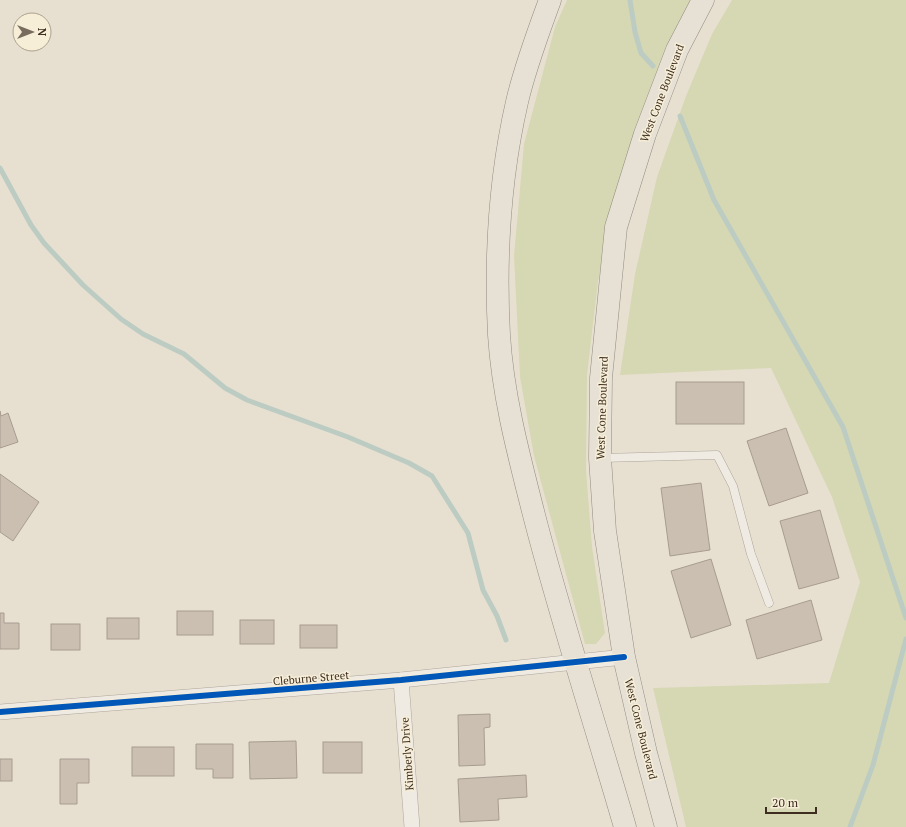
<svg xmlns="http://www.w3.org/2000/svg" width="906" height="827" font-family="'PT Serif',serif">
<style>
.green{fill:#d6d7b3}
.lines{fill:none;stroke-linecap:round;stroke-linejoin:round}
.stream{stroke:#bcccc2;stroke-width:5}
.building{fill:#cbbfb2;stroke:#a89c90}
.lane-casing{stroke:#ada599;stroke-width:9}
.street-casing{stroke:#ada599;stroke-width:16}
.primary-casing{stroke:#928b80;stroke-width:23}
.lane{stroke:#efebe3;stroke-width:8}
.street{stroke:#efebe3;stroke-width:15}
.primary{stroke:#e6e1d4;stroke-width:22}
.cycleway-casing{stroke:#f7eed8;stroke-width:8}
.cycleway{stroke:#0057b8;stroke-width:6}
.labels{text-anchor:middle;dominant-baseline:central;stroke-width:3;stroke-linejoin:round;paint-order:stroke}
.street-label{font-size:11px;fill:#3d2e20;stroke:#f7eed8}
</style>
<rect width="100%" height="100%" fill="#e7e0d1"/>
<!-- green -->
<g class="green">
<path d="M567,0h124l-74,195 -19,86 -11,94 -1,95 6,77 13,86 -9,11h-11l-51,-188 -14,-79 -6,-121 10,-112 31,-117z"/>
<path d="M732,0h174v827h-220l-33,-139 176,-5 31,-101 -28,-85 -61,-129 -151,7 15,-101 22,-97 29,-81 26,-62z"/>
</g>
<g class="lines">
<!-- stream -->
<g class="stream">
<path d="M630,0l5,32 6,21 12,13"/>
<path d="M680,116l34,84 129,227 63,191"/>
<path d="M0,168l31,57 13,18 39,42 38,34 22,15 41,20 41,34 22,12 101,37 61,26 23,13 36,57 15,57 14,26 9,24"/>
<path d="M850,827l23,-62 33,-126"/>
</g>
</g>
<!-- building -->
<g class="building">
<rect x="676" y="382" width="68" height="42"/>
<path d="M0,411l1,5 7,-3 10,29 -18,6z"/>
<path d="M786,428l22,65 -39,13 -22,-65z"/>
<path d="M0,474l39,28 -26,39 -13,-9z"/>
<path d="M701,483l9,67 -40,6 -9,-68z"/>
<path d="M820,510l19,68 -40,11 -19,-68z"/>
<path d="M711,559l20,66 -40,13 -20,-67z"/>
<path d="M811,600l11,40 -65,19 -11,-39z"/>
<rect x="177" y="611" width="36" height="24"/>
<path d="M0,613h4v10h15v26h-19z"/>
<rect x="107" y="618" width="32" height="21"/>
<rect x="240" y="620" width="34" height="24"/>
<rect x="51" y="624" width="29" height="26"/>
<rect x="300" y="625" width="37" height="23"/>
<path d="M490,714v13l-6,1 1,37 -26,1 -1,-51z"/>
<path d="M296,741l1,37 -47,1 -1,-37z"/>
<rect x="323" y="742" width="39" height="31"/>
<path d="M196,744h37v34h-20v-9h-17z"/>
<rect x="132" y="747" width="42" height="29"/>
<rect x="0" y="759" width="12" height="22"/>
<path d="M60,759h29v24h-12v21h-17z"/>
<path d="M526,775l1,22 -29,2 1,21 -39,2 -2,-43z"/>
</g>
<g class="lines">
<defs>
<path id="lane" d="M601,458l116,-3 16,31 18,68 18,49"/>
<g id="street">
<path d="M401,680l11,147"/>
<path d="M0,712l401,-32 223,-23"/>
</g>
<g id="primary">
<path d="M550,0c-12,33 -25,67 -33,102 -17,74 -22,157 -18,233 4,62 20,121 35,180 27,105 61,208 91,312"/>
<path d="M666,827l-20,-74 -22,-96 -19,-126 -5,-73 1,-80 15,-151 29,-93 32,-84 26,-50"/>
</g>
</defs>
<!-- lane casing -->
<use href="#lane" class="lane-casing"/>
<!-- street casing -->
<use href="#street" class="street-casing"/>
<!-- primary casing -->
<use href="#primary" class="primary-casing"/>
<!-- lane -->
<use href="#lane" class="lane"/>
<!-- street -->
<use href="#street" class="street"/>
<!-- primary -->
<use href="#primary" class="primary"/>
<defs>
<path id="cycleway" d="M0,712l401,-32 223,-23"/>
</defs>
<!-- cycleway casing -->
<use href="#cycleway" class="cycleway-casing"/>
<!-- cycleway -->
<use href="#cycleway" class="cycleway"/>
</g>
<g class="labels">
<!-- street labels -->
<g class="street-label">
<text transform="translate(662 93) rotate(-69)">West Cone Boulevard</text>
<text transform="translate(602 408) rotate(-88)">West Cone Boulevard</text>
<text transform="translate(311 678) rotate(-5)">Cleburne Street</text>
<text transform="translate(641 729) rotate(76)">West Cone Boulevard</text>
<text transform="translate(407 754) rotate(-94)">Kimberly Drive</text>
</g>
</g>
<!-- north arrow -->
<g transform="translate(32 32) rotate(90)"><circle r="19" fill="#f7eed8" stroke="#ada18e"/>
<path d="M0-3L7 15L0 10L-7 15Z" fill="#786c5e"/>
<text y="-6" font-size="11" font-weight="bold" text-anchor="middle" fill="#3d2e20">N</text>
</g>
<!-- scale -->
<path d="M766 807v6h50v-6" fill="none" stroke="#3d2e20" stroke-width="2"/>
<text x="772" y="807" font-size="12" fill="#3d2e20" stroke="#f7eed8" stroke-width="3" paint-order="stroke">20 m</text>
</svg>
